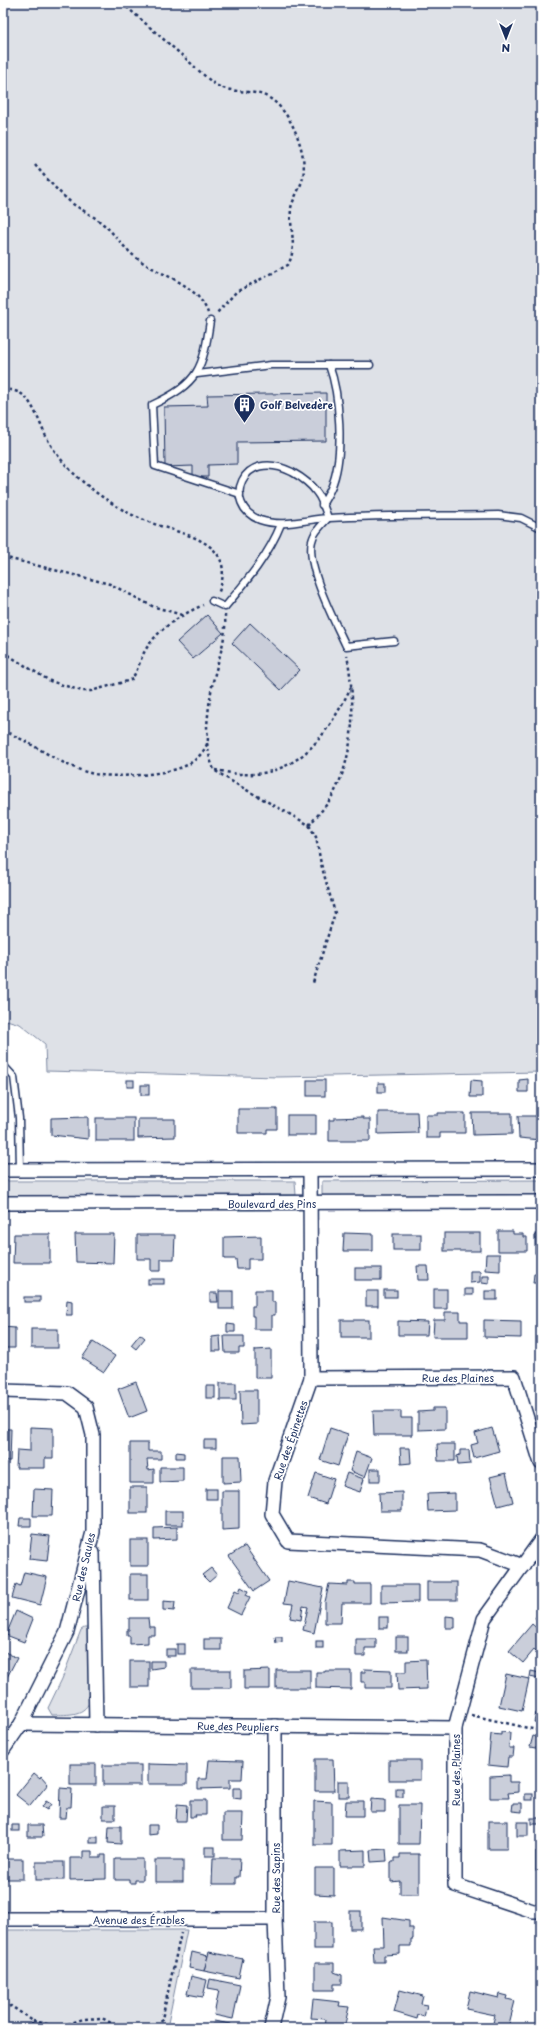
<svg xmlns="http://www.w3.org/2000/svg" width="544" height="2031" font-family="'Playpen Sans',sans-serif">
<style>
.green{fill:#dee1e7;stroke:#7c88a2}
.building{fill:#caceda;stroke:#1b2f5e}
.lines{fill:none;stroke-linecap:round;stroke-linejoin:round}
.service-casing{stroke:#1b2f5e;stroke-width:9}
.minor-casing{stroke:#1b2f5e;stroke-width:16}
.path{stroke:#1b2f5e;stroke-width:2.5;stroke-dasharray:3 3;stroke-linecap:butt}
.service{stroke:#fff;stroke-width:6}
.minor{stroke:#fff;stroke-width:13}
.labels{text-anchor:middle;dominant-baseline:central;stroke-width:3.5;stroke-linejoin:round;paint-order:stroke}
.poi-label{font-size:10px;font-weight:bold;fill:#1b2f5e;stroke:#fff;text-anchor:start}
.street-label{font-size:10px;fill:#1b2f5e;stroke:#fff}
</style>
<rect width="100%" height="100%" fill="#fff"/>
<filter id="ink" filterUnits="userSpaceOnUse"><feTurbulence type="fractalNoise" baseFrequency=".025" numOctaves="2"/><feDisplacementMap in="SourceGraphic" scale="8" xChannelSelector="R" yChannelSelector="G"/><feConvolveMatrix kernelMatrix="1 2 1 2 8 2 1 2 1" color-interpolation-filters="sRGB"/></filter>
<g filter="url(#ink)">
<!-- green -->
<g class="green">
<path d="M3,3h538v1069l-263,5 -232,-6 -1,-27 -25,-20 -17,-5z"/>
<path d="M541,1180v15l-219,1v-15z"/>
<path d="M3,1181h292l1,14 -293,1z"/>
<path d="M84,1628h4l3,70c-6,19 -22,16 -39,17l-4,-7 14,-29 19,-49z"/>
<path d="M3,1930h184l-20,98h-164z"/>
</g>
<!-- building -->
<g class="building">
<path d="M326,393v48l-89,1v22l-29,1v12h-15v-11l-28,1 -1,-60 44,-1 -1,-11z"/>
<path d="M207,615l16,18 -30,26 -16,-17z"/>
<path d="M250,623l50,47 -19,20 -49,-47z"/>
<path d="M528,1079v13h-9v-12z"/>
<rect x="127" y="1080" width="7" height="7"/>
<rect x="307" y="1080" width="18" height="16"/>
<path d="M471,1080l11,1v16h-12z"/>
<rect x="378" y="1083" width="7" height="9"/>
<rect x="141" y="1085" width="8" height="10"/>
<path d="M238,1109h39v20h-10v4h-29z"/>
<path d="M378,1112h39l1,21 -40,1z"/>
<path d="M438,1113h27v20h-25v5h-14v-23h12z"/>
<path d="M472,1113h40v21l-39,1z"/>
<rect x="287" y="1115" width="29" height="20"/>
<path d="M518,1116h23v24l-22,-2z"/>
<path d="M88,1117v22l-37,-4v-17z"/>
<path d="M363,1117v2h7v22h-41v-21h5v-2z"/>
<rect x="96" y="1118" width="38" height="23"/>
<path d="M138,1119h37v18l-37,1z"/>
<path d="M498,1231h15v3h10v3h4v14h-29z"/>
<path d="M344,1233l29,1v17h-30z"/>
<rect x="444" y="1233" width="36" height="18"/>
<path d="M14,1234h36v29h-37z"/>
<path d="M75,1234h39l-1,29 -37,-1z"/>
<rect x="393" y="1234" width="28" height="16"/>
<rect x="535" y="1234" width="6" height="19"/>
<path d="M137,1235h38l-1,24h-13v12h-10v-12h-14z"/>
<path d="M261,1236v23h-13v10h-11l-1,-10h-12v-22z"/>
<path d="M486,1254h14v17l-15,-1z"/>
<path d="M417,1266h11l1,14h-11z"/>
<rect x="355" y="1268" width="26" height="12"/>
<path d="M470,1271h10v11l-10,1z"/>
<path d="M534,1274h7l-1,9h-7z"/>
<path d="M482,1276h7v8l-7,-1z"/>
<rect x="148" y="1279" width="16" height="5"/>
<rect x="434" y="1289" width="13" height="20"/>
<rect x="465" y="1289" width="8" height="6"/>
<path d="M255,1290h17v12h3v13h-3v14h-18v-13h-2v-10h3z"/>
<rect x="384" y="1290" width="13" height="7"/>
<rect x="219" y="1291" width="14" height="18"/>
<rect x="366" y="1291" width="12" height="15"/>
<rect x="485" y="1291" width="12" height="9"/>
<path d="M210,1293h7l1,9h-8z"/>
<rect x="24" y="1297" width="16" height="5"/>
<path d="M67,1300l5,1v14h-6z"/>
<path d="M445,1312h15v9h8v16h-35l1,-17h11z"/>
<rect x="341" y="1320" width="28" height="17"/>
<path d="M484,1320l37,1v17l-37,-1z"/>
<path d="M398,1321l30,1 -1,13h-29z"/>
<path d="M227,1324l8,1v7h-8z"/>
<path d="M3,1327l12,1v20h-12z"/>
<rect x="31" y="1329" width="27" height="19"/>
<path d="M140,1334l5,4 -9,11 -5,-4z"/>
<path d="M220,1336l1,15h-9v-14z"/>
<path d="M224,1336h20v12h-5v5h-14z"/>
<path d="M93,1342l22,14 -11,16 -22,-14z"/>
<path d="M271,1349v29h-16v-28z"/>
<path d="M136,1382l11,29 -18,7 -11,-29z"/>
<rect x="220" y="1383" width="16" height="17"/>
<rect x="206" y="1386" width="9" height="12"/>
<path d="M240,1390h17v34l-16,1z"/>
<path d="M433,1408h12v21l-27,1v-18l15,-1z"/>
<path d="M373,1411h28v7h11v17h-38z"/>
<path d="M30,1427l23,1v30h-8v10h-29l1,-18 13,1z"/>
<path d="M330,1428l18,6 -10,32 -18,-6z"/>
<path d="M492,1428l7,23 -25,7 -3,-13 7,-2 -3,-10z"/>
<path d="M3,1429h8l-1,32h-7z"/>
<rect x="204" y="1440" width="12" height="8"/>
<path d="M130,1443h18v8h13v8h-14l1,11 6,-1v14h-24z"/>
<path d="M437,1444h18v17h-17z"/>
<path d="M400,1448h10l1,15 -10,1z"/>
<path d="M460,1450h9l1,14 -12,1 -1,-9 3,-1z"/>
<path d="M176,1452l8,1v5h-8z"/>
<path d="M356,1452l16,6 -7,19 -15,-6z"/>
<path d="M223,1456h17l1,26 -18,1z"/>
<path d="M160,1467h23v14l-23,1z"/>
<rect x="370" y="1469" width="10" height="12"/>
<path d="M316,1473l18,6 -8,25 -18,-6z"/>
<path d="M347,1473l17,6 -4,13 -18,-6z"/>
<path d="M506,1473l7,29 -15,4 -8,-29z"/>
<rect x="130" y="1487" width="17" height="26"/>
<path d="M34,1489l19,1 -1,26h-19z"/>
<rect x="206" y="1489" width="11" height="10"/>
<path d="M222,1491h17v38l-17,1z"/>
<path d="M402,1492v19h-22l-1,-18z"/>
<path d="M455,1493v17l-27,1 -1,-17z"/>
<rect x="165" y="1511" width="18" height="14"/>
<path d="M20,1518h11v8h-12z"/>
<path d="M177,1527v12l-23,1v-12z"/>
<path d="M32,1534l18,2 -3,25 -18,-2z"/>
<rect x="130" y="1540" width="18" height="26"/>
<path d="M245,1546l24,35 -15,10 -25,-35z"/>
<path d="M211,1568l6,7 -8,7 -7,-7z"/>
<path d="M24,1572l23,5 -7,28 -28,-7 4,-14 4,2z"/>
<rect x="130" y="1574" width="18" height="26"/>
<path d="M288,1581l35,7 -9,45 -11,-3 5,-23 -5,-1 -2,14 -11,-2 3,-14 -9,-1z"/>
<path d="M348,1582h7v2h15v19h-28l-1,20h-16v-21l4,-18 19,1z"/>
<rect x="427" y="1582" width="30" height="18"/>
<path d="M381,1585h37v17l-37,1z"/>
<path d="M241,1587l7,4 -2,4 4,2 -9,18 -14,-7 8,-18 4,2z"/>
<path d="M163,1601l12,1 -1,9 -11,-1z"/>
<path d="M541,1610v13l-6,-5z"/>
<path d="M16,1611l17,8 -9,23 -18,-7z"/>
<path d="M446,1616l9,1v11h-9z"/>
<rect x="379" y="1617" width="9" height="11"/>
<path d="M129,1618h19l1,9h6v8h-7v8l-18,1v-8h-3v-6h2z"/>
<path d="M532,1624l9,8v22l-1,1 -6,-5 -11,13 -14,-12z"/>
<path d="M275,1637h7v5l-6,1z"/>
<rect x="396" y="1637" width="12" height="14"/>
<rect x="204" y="1639" width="17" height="11"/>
<path d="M356,1639h20v9h-11v8h-9z"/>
<rect x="316" y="1641" width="7" height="7"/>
<rect x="177" y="1644" width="8" height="10"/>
<rect x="166" y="1649" width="9" height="7"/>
<path d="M3,1651l14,7 -14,27z"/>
<path d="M426,1660l1,29 -29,1 -1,-18h9v-11z"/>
<rect x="130" y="1661" width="19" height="26"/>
<path d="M151,1661h13v6l-13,2z"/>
<path d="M365,1669l26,1v18h-26v-6h-4v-10h4z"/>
<rect x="191" y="1670" width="40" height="18"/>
<path d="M270,1670v19h-26v-18z"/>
<rect x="276" y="1670" width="34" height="18"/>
<path d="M325,1671h26v18l-35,-1v-16h9z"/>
<path d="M531,1671l9,2 -1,6 -9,-2z"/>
<path d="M506,1674l23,5 -7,32 -23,-5z"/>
<path d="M536,1713l5,1v10l-7,-2z"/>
<path d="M501,1732l9,1 -1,15h5l-1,9h-5l-1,10 -19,-2 3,-31 10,1z"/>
<path d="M533,1736l8,2v11l-11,-2z"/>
<path d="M315,1759h18l1,32h-19z"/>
<path d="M209,1760l34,1 -1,18h-12v9l-32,1v-10h9z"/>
<rect x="389" y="1760" width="31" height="20"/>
<rect x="70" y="1764" width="26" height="21"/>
<path d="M148,1764l39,1v19h-39z"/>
<rect x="103" y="1765" width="38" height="20"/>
<path d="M34,1773l6,5 1,-2 7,8 -18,22 -14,-11z"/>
<path d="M509,1775v7h9v10l-10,1 1,5h-19v-22z"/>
<rect x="338" y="1781" width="11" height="16"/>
<path d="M60,1788l12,1 -1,18h-4l-1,11h-7z"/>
<path d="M233,1788h8v11l-8,-1z"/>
<rect x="396" y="1788" width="7" height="9"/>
<rect x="525" y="1794" width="8" height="6"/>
<path d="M371,1799l14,1v12h-15z"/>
<path d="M190,1800h16v15h-11l1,2h-6z"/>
<path d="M46,1801l5,3 -4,6 -5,-3z"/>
<path d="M314,1801l18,1v43h-18z"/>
<path d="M346,1801h17v15h-18z"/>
<path d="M513,1803h9v9l-10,-1z"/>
<path d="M177,1804l10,1 -1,16h-10z"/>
<path d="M399,1805h21l-1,39h-20z"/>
<rect x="103" y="1806" width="12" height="13"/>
<path d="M223,1813h20l-1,27h-19z"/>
<rect x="531" y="1818" width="9" height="6"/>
<rect x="488" y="1821" width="19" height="28"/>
<rect x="517" y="1822" width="11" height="14"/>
<rect x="12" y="1825" width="7" height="6"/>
<path d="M28,1825h14l1,12h-15z"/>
<path d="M148,1825h9v9l-9,1z"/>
<path d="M109,1826h12v18l-13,-1z"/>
<rect x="90" y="1837" width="8" height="6"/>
<rect x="205" y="1847" width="10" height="9"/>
<path d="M386,1849l1,12 -16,1 -1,-12z"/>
<path d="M365,1850v16h-25v-15z"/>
<path d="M83,1851h9v7h9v-3h5v24l-36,1v-22h13z"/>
<rect x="536" y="1852" width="5" height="19"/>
<path d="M400,1854h19v40h-19v-13l-9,1v-20h3v-4h6z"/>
<path d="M213,1858h27l-1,19h-3v7h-24z"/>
<rect x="3" y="1859" width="20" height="20"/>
<path d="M115,1859h28v21h-8v3h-6v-3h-14z"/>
<rect x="155" y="1860" width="28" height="22"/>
<rect x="36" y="1862" width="28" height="18"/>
<path d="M315,1868h19v27l-19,-1z"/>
<rect x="350" y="1911" width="11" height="18"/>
<path d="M383,1917l26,4v7h4v11h-2v7h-11v8l-16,1v7h-10l-1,-16h11z"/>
<rect x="314" y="1922" width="18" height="27"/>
<path d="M192,1952l16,4 -4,15 -15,-3z"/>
<path d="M209,1952l34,7 -4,19 -35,-7z"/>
<path d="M315,1963h19v9l8,3v9h-8v6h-19z"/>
<path d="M191,1976l16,4 -4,17 -16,-3z"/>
<path d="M210,1979l30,6 -7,34 -19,-4 5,-25 -11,-2z"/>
<path d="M400,1990l23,6 -2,8 6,1 -3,12 -6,-2 -1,4 -23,-7z"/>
<path d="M470,1991l29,7 1,-4 8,2 -1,3 8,2 -7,27 -16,-1 3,-12 -29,-6z"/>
<path d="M313,1999l27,3 -1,4 10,1 -5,21h-20l1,-9 -14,-1z"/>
<path d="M214,2021l17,3 -1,4h-18z"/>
</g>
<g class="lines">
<defs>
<g id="service">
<path d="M210,321c-7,48 -11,62 -58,84l3,61 85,28"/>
<path d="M197,374l74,-9h99"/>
<path d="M322,505c4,-7 9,-15 11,-22 11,-31 7,-88 -4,-118"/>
<path d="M328,518c-3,-8 -6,-19 -11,-25 -6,-9 -16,-16 -25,-21 -51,-26 -71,33 -32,48 23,8 46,-1 69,-2 56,-3 113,-2 169,-3l23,3 20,10"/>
<path d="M328,518c-5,6 -13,13 -15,20 -10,24 22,84 33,108l48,-5"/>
<path d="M212,601l13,6c21,-25 44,-52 56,-83"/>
<path d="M3,1065l11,12 5,41 1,52"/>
</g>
<g id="minor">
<path d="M3,1170l538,-1"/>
<path d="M310,1170l1,208 -36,103 -3,33 16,27 192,9 43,16"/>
<path d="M3,1203l538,-1"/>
<path d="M311,1378l203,-1 27,86"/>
<path d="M3,1391l64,2 19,14 7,28v97l-26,100 -46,92 -18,26"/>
<path d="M541,1540l-57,79 -29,109v157l78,26h8"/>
<path d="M93,1553l3,172"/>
<path d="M21,1724l434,4"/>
<path d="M3,1919h272"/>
<path d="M271,2028l7,-31 -3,-78v-193"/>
</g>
</defs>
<!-- service casing -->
<use href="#service" class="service-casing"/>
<!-- minor casing -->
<use href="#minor" class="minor-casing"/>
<!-- path -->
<g class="path">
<path d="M122,3c21,18 41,36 62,54 10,9 21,20 32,28 14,8 33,5 47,10 26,9 45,57 40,82 -2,11 -10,21 -12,31 -2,20 7,38 -3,57l-52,27 -20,22"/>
<path d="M35,165c12,14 23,27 38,39 10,7 21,12 30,20 13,11 21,25 35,35 24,18 58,23 70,54"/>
<path d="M3,389c8,1 17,2 22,8 11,11 15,29 23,43 13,24 36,45 59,60 12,8 24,15 37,20 37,16 96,18 74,74"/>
<path d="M3,557l107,27 42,22 30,9"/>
<path d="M3,652l47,29 32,10h9l40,-11c7,-9 9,-21 15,-31 13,-21 35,-34 57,-44"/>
<path d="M3,731c30,11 56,34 87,42 21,6 81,2 99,-9 8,-5 15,-12 18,-20 2,-5 0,-13 0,-18 1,-11 2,-23 4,-34 4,-26 16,-49 14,-77"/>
<path d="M207,743l3,16 4,11 22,14 73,41 7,12 5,27 14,49 -22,70"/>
<path d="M215,770c8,1 17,4 25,4 60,4 89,-42 112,-89"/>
<path d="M309,825c9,-10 20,-22 26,-34 21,-42 20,-91 12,-136"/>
<path d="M471,1715l70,16"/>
<path d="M3,2008l8,-2 22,15 -3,7"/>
<path d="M33,2021l27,6 23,-8 19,-1 18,10"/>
<path d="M160,2028l21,-95"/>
</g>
<!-- service -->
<use href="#service" class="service"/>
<!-- minor -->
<use href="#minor" class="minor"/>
</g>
</g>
<!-- icons -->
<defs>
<symbol id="building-pin" viewBox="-11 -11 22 30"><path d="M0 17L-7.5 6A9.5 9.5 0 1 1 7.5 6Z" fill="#1b2f5e" stroke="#fff"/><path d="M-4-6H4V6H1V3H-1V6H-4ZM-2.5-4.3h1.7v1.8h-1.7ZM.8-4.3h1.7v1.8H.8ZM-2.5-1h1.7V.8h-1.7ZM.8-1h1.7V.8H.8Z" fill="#fff"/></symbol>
</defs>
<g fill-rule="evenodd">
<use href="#building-pin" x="232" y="392" width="25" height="34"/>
</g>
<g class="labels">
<!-- poi labels -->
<g class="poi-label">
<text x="260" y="404">Golf Belvedère</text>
</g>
<!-- street labels -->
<g class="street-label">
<text x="272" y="1203">Boulevard des Pins</text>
<text x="458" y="1377">Rue des Plaines</text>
<text transform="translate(290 1440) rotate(-71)">Rue des Épinettes</text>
<text transform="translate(83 1567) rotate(-77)">Rue des Saules</text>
<text transform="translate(238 1726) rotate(1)">Rue des Peupliers</text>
<text transform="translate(455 1770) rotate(-90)">Rue des Plaines</text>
<text transform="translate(275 1878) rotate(-90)">Rue des Sapins</text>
<text x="139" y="1919">Avenue des Érables</text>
</g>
</g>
<!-- margin -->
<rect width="544" height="2031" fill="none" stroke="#fff" stroke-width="16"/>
<rect x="8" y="8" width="528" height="2015" fill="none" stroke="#1b2f5e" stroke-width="1.5" filter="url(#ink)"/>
<!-- north arrow -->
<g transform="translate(506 38) rotate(180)" stroke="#ffffff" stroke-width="3" paint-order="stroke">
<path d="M0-3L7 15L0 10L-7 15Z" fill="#1b2f5e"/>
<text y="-6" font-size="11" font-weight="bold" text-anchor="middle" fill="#1b2f5e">N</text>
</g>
</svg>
